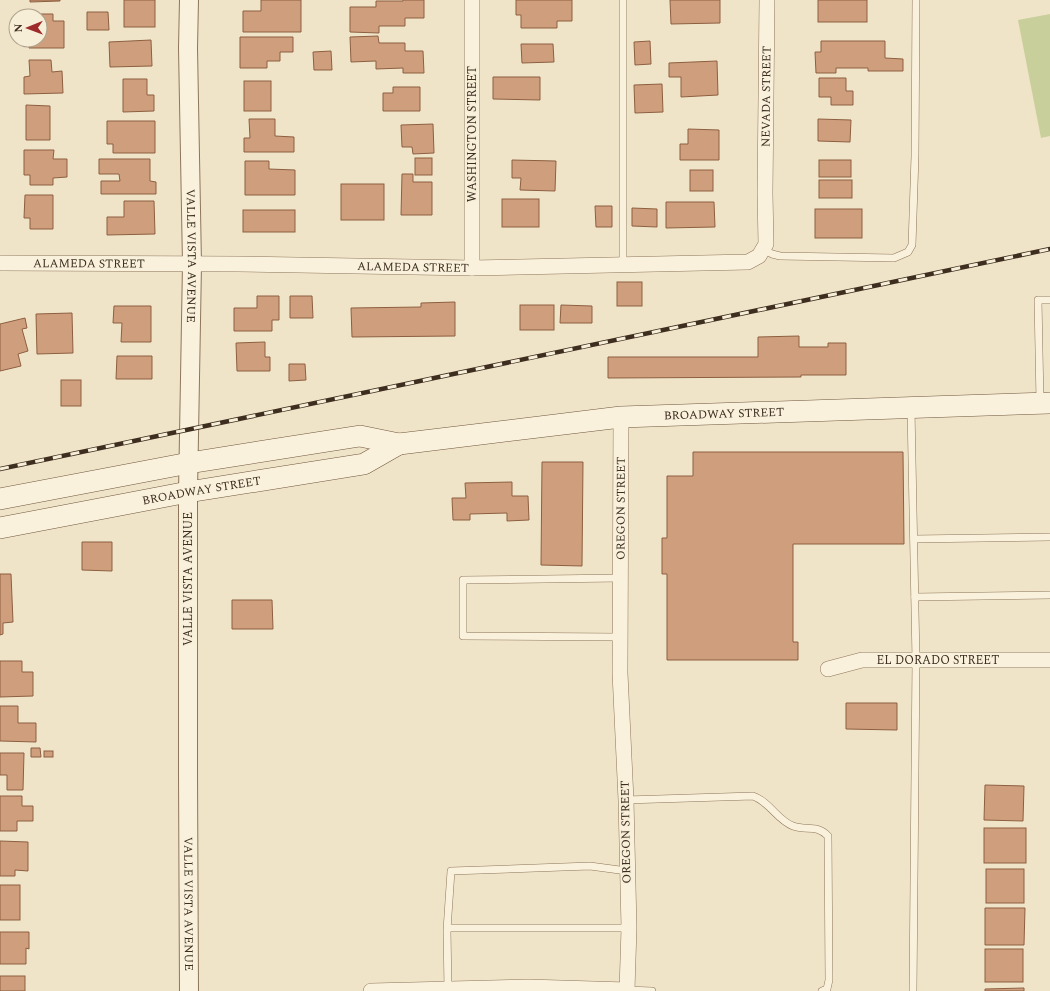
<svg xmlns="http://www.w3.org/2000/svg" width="1050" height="991" font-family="Spectral,serif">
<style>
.green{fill:#c9cf9b}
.building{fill:#cf9f7d;stroke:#8d5f41}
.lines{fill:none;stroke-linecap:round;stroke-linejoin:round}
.service-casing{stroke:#8d765c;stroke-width:8}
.minor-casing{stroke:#8d765c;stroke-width:16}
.tertiary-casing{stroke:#8d765c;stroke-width:20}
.secondary-casing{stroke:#6f573f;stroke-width:22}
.service{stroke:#faf1dc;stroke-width:7}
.minor{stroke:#faf1dc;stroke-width:15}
.tertiary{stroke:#faf1dc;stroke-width:18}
.secondary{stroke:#faf1dc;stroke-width:21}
.rail-casing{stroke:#3d2e20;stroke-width:4.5}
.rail{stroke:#f7eed8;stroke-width:3;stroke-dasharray:9;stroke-linecap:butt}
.labels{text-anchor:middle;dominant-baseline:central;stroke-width:3;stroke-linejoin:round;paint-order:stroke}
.street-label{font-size:12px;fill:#3d2e20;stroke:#f7eed8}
</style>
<rect width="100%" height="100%" fill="#f0e4c8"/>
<!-- green -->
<path class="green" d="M1050,14v122l-9,2 -23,-118z"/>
<!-- building -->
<g class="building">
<path d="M30,0h30v1l-30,1z"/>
<rect x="124" y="0" width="31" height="27"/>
<path d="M261,0h40v32h-58v-21h18z"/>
<path d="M403,0h21v18h-19v8h-26v7l-29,-1v-25h26v-6h27z"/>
<path d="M516,0h56v21h-15v7h-36v-13h-5z"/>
<path d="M670,0h50v23l-49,1z"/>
<rect x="818" y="0" width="49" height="22"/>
<path d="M87,12h21l1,18h-22z"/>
<path d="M24,14h29v7h11v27h-35v-8h11v-24h-16z"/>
<path d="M378,36l1,7h26v8h18l1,22h-21v-5l-27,1v-8l-25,1 -1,-25z"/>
<path d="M240,37h53v15h-13v9h-13v7h-27z"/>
<path d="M151,40l1,26 -42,1 -1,-25z"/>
<path d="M650,41l1,23 -16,1 -1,-23z"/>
<path d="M821,41h64v17l18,1v12h-35v-3h-32v5h-20l-1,-21h6z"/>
<path d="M521,44h32l1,18 -32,1z"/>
<path d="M331,51l1,19h-18l-1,-18z"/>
<path d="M29,60h22l1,12 10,-1 1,22 -39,1v-17l6,-1z"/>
<path d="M717,61l1,34 -37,2v-20h-12v-14z"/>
<path d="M493,77h47v23l-47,-1z"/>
<path d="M819,78h27v13h7v14h-22v-8h-12z"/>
<path d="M123,79h24v16h7v16l-31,1z"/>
<rect x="244" y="81" width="27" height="30"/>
<path d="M662,84l1,28 -28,1 -1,-28z"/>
<path d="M393,87h27v24h-37v-18h10z"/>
<path d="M26,105l24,1v34h-24z"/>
<path d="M249,119h26v17l19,1v15h-50v-14h6z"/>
<path d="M818,119l33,1 -1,22 -32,-1z"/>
<path d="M107,121h48v32h-42v-9h-6z"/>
<path d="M433,124l1,29 -21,1 -1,-7h-10l-1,-22z"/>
<path d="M688,129l31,1v30h-39v-16h8z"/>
<path d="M24,150h30l-1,9h14v18l-14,1v7h-23v-10h-6z"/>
<rect x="415" y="158" width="17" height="17"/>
<path d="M99,159h51v22l6,1v12h-55v-13h19l-1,-7h-20z"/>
<path d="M512,160l44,1 -1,30 -35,-1 1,-12h-9z"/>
<rect x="819" y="160" width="32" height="17"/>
<path d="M245,161h24v8l26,1v25h-50z"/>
<rect x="690" y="170" width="23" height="21"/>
<path d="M402,174h11v8h19v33h-31z"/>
<rect x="819" y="180" width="33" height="18"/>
<rect x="341" y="184" width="43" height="36"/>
<path d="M25,195h28v34h-23v-11h-6z"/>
<rect x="502" y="199" width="37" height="28"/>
<path d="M124,201h30l1,33 -48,1v-18h17z"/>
<path d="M666,202h48l1,25 -49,1z"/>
<path d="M595,206h17v21h-16z"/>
<path d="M632,208l25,1v18l-25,-1z"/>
<rect x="815" y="209" width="47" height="29"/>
<rect x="243" y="210" width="52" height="22"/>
<rect x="617" y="282" width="25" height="24"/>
<path d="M257,296h22v24h-7v11h-38v-23h23z"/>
<path d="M290,296h22l1,22h-23z"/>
<path d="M455,302v34l-103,1 -1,-29 70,-1v-4z"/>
<rect x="520" y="305" width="34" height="25"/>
<path d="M561,305l31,1v17h-32z"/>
<path d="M114,306h37v36h-30l1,-19h-9z"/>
<path d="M72,313l1,40 -36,1 -1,-40z"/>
<path d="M25,318l2,10 -5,1 6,22 -10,3 3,12 -21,5v-47z"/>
<path d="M799,336v11h29v-4h18v32h-45v2l-193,1v-21h150v-20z"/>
<path d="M265,342v15h5v14h-33l-1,-28z"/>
<path d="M117,356h35v23h-36z"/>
<path d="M289,364h16l1,16 -17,1z"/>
<rect x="61" y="380" width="20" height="26"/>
<path d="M693,452h210l1,92h-111v98h5v18h-131v-86h-5v-36h5v-62h26z"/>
<path d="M542,462h41l-1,104 -41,-1z"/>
<path d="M512,482v14h16l1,24 -22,1v-8l-37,1v6h-17l-1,-22h14l-1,-15z"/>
<path d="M82,542h30v29l-30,-1z"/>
<path d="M0,574h11l2,48 -10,1v11l-3,1z"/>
<path d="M232,600h40l1,29h-41z"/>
<path d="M0,661h22v11h11v24l-33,1z"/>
<path d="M846,703h51v27l-51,-1z"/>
<path d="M0,706h18v17h18v19l-36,-1z"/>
<path d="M31,748h9l1,9h-10z"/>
<rect x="44" y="751" width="9" height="6"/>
<path d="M0,753h24l-1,37h-16v-15h-7z"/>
<path d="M985,785l39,1 -1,35 -39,-1z"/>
<path d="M0,796h22v10h11v15h-16v10h-17z"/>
<rect x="984" y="828" width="42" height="35"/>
<path d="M0,841l28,1v29l-13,-1v6h-15z"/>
<rect x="986" y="869" width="38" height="34"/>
<rect x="0" y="885" width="20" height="35"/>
<path d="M985,908h40l-1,37h-39z"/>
<path d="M0,932h29v17l-3,-1v16h-26z"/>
<rect x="985" y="949" width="38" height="33"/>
<rect x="0" y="976" width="25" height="15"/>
<path d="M1024,988v3h-39v-2z"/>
</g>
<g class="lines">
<defs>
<g id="service">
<path d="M763,249l9,5 8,2 114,2 14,-6 4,-7 3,-89 1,-156"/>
<path d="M623,264v-264"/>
<path d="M1040,401l-2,-101h12"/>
<path d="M911,409l5,251 -3,331"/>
<path d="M914,539l136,-2"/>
<path d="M915,597l135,-2"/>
<path d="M620,637l-157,-1v-56l157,-2"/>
<path d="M626,800l127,-4c17,6 24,24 40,30 14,5 23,-2 35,10l1,144 -2,9 -5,2"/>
<path d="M448,928h181"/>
<path d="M448,989l-1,-59 4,-59 139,-5 37,5"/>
<path d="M627,990l25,1"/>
</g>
<g id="minor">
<path d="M472,0v268"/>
<path id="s1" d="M0,263l238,1 234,4 276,-6 11,-6 7,-12 -1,-51 2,-193"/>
<path id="s2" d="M828,669l34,-9h188"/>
<path id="s3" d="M371,991l157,-4 99,3 2,-62 -3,-128 -6,-127 1,-256"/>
</g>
<g id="tertiary">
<path id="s4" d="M189,0l-1,48 4,216 -4,228v282l1,217"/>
</g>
<g id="secondary">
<path id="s5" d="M0,499l189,-36 171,-27 39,8 222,-27 429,-14"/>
<path id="s6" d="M0,528l188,-36 176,-28 35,-20"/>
</g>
</defs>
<!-- service casing -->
<use href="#service" class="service-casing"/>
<!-- minor casing -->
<use href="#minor" class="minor-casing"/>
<!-- tertiary casing -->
<use href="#tertiary" class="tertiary-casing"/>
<!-- secondary casing -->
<use href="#secondary" class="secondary-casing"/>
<!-- service -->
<use href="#service" class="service"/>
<!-- minor -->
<use href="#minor" class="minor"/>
<!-- tertiary -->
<use href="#tertiary" class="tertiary"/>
<!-- secondary -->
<use href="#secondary" class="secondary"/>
<defs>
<path id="rail" d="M0,469l1050,-220"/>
</defs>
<!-- rail casing -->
<use href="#rail" class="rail-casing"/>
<!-- rail -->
<use href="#rail" class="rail"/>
</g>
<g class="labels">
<!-- street labels -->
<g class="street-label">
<text stroke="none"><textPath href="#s1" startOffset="922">NEVADA STREET</textPath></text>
<text transform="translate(472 134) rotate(-90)">WASHINGTON STREET</text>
<text stroke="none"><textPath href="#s4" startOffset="256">VALLE VISTA AVENUE</textPath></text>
<text stroke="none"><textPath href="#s1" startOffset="89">ALAMEDA STREET</textPath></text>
<text stroke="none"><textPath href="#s1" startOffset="413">ALAMEDA STREET</textPath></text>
<text stroke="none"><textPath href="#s5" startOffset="732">BROADWAY STREET</textPath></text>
<text stroke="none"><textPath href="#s6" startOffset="205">BROADWAY STREET</textPath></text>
<text stroke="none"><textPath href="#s3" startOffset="738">OREGON STREET</textPath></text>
<text transform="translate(188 579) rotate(-90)">VALLE VISTA AVENUE</text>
<text stroke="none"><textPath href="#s2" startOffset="111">EL DORADO STREET</textPath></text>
<text transform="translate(626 832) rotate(-91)">OREGON STREET</text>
<text stroke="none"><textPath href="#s4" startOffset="904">VALLE VISTA AVENUE</textPath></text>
</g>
</g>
<!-- north arrow -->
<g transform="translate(28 28) rotate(269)"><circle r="19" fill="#f7eed8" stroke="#ada18e"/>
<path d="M0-3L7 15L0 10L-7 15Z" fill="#9e2a2b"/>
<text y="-6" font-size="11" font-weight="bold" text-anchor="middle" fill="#3d2e20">N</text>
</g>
</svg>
